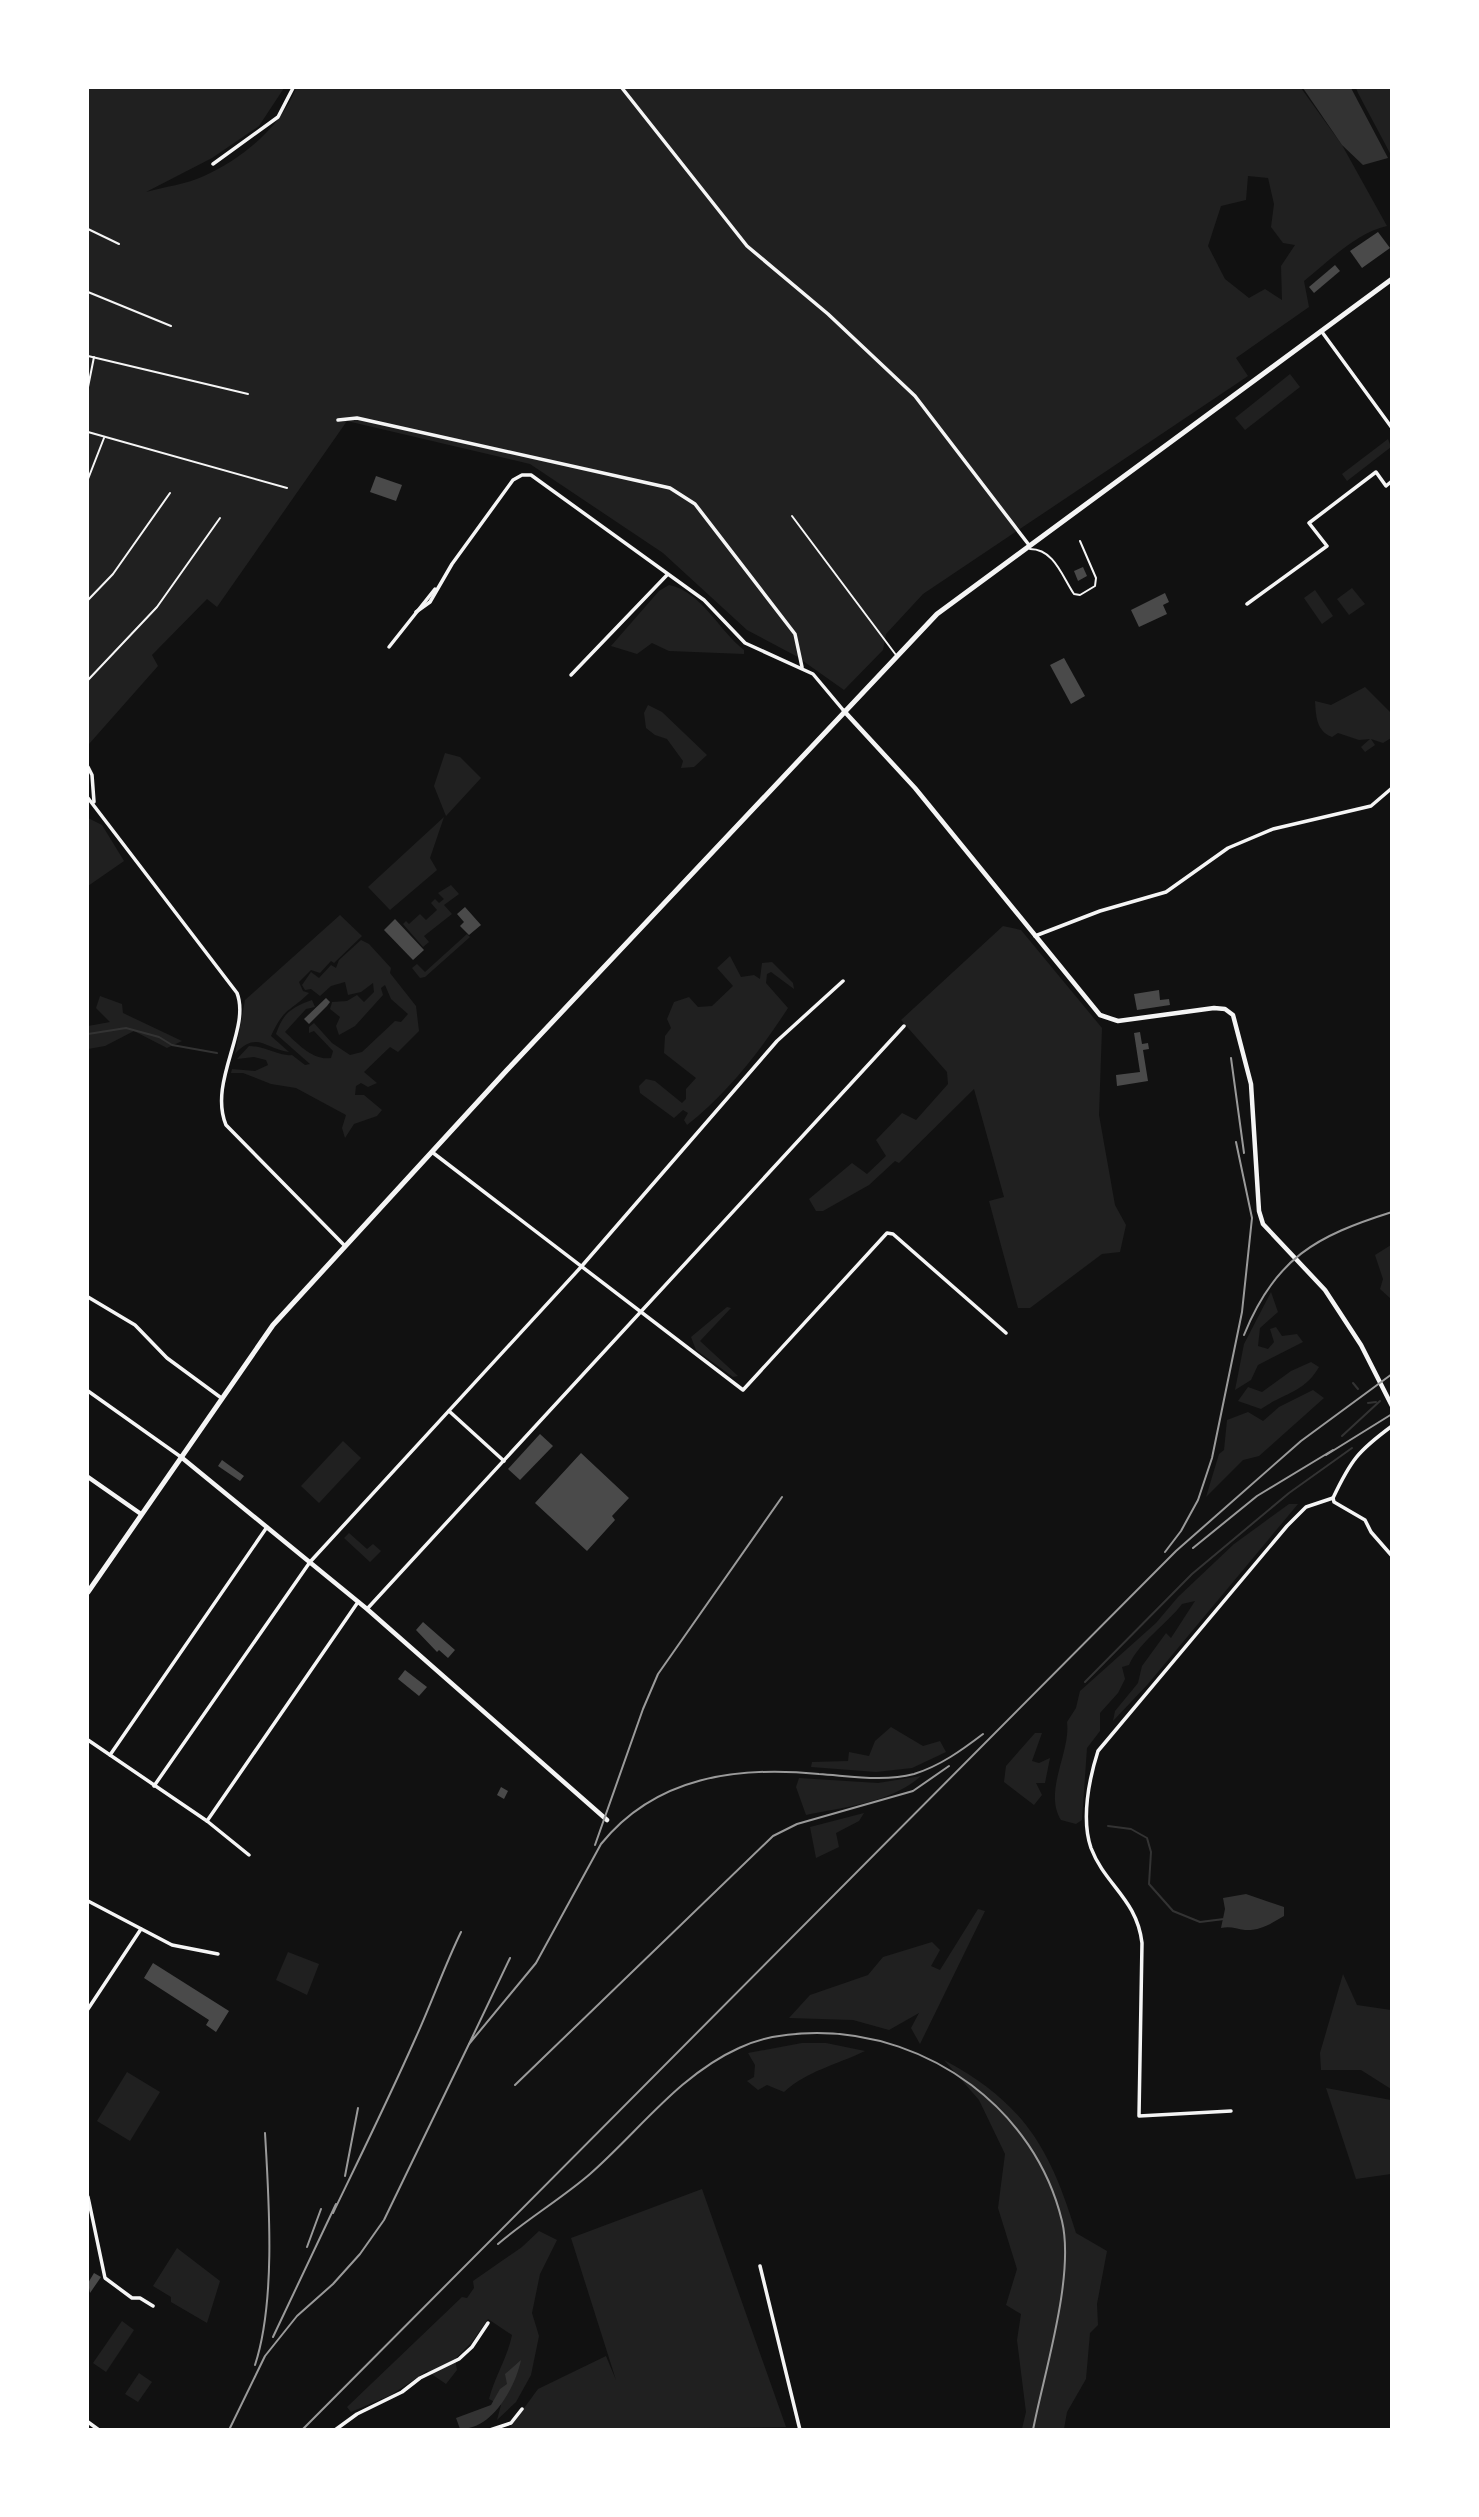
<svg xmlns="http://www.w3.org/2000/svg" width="1479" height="2517" font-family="'Open Sans',sans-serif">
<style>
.green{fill:#202020;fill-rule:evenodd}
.water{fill:#333}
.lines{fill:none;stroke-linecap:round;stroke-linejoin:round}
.stream{stroke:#333;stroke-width:2}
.building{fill:#4a4a4a}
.service{stroke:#f5f5f5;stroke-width:2}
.minor{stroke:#f5f5f5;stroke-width:3.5}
.tertiary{stroke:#f5f5f5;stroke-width:4.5}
.primary{stroke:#f5f5f5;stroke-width:5}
.rail{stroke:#9a9a9a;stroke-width:2}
</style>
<rect width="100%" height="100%" fill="#111"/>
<!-- green -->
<g class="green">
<path d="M88,88h196l-25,38 -47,32 -66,34c18,-5 41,-8 58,-16 38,-17 77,-49 92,-88h1005l41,57 45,81c-31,7 -58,35 -83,55l5,26 -73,51 12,18 -325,218 -37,40 -3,16 -39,40 -48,-34 -49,-26 -84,-77 -133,-89 -183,-43 -130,186 -10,-8 -55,56 6,11 -69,78zM1248,176l20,2 6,26 -3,23 12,16 12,2 -14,21 1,34 -17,-11 -16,9 -24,-19 -17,-33 13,-40 25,-6z"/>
<path d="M1356,88h35v67l-33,-62z"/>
<path d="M1290,374l10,13 -55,43 -10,-12z"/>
<path d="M1388,439l3,8 -44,34 -5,-7z"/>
<path d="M669,585c32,6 51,47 75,65v4l-75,-3 -17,-8 -15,11 -26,-8 48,-55z"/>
<path d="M1352,588l13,16 -16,11 -12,-16z"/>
<path d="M1315,590l18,26 -11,8 -18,-26z"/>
<path d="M1365,687l27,27 -1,24 -8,5 -12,-4 4,6 -10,7 -4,-5 9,-8 -11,1 -21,-7 -6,4c-16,-6 -16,-22 -17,-36l16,4z"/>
<path d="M648,705l14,7 45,43 -13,12 -13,1 2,-7 -16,-22 -12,-4 -9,-7 -2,-15z"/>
<path d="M445,753l15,4 21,21 -35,38 -12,-30z"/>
<path d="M444,817l-14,41 7,12 -47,40 -22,-23z"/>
<path d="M88,818l14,7 22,36 -36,25z"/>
<path d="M451,885l8,9 -15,11 8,9 -28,22 5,6 -6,5 -20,-23 3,-3 3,3 11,-10 6,6 11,-10 -6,-7 4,-4 4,4 5,-4 -6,-6z"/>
<path d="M340,915l22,21 -28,27 -3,-2 -11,12 -9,-3 -12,12 4,9 6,2c-20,20 -24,13 -38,43l18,16c-24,-3 -32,-22 -54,2l10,-54z"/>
<path d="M1003,926l18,4 81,98 -3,87 16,90 11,20 -6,27 -18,2 -72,54h-12l-29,-107 15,-4 -30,-108 -75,74 -4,-2 -26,24 -46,26h-7l-7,-12 43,-36 15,11 19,-18 -10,-16 26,-27 14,7 32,-36 -1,-12 -46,-52z"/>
<path d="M467,934l3,3 -45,40 -5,1 -8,-10 5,-4 8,8z"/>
<path d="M361,940l8,4 22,24 -1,5 26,33 3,25 -21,21 -8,-5 -26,25 13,11 -9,4 -7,-4 -5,3 -1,9h9l18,15 -5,6 -23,8 -9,14 -3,-10 4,-13 -50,-27 -25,-4 -28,-11h-12l1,-4 23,2 13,-6 -2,-5 -12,-3 -17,2 12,-13c15,0 32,11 43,9l13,10 5,-1 -34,-30c7,-21 16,-27 36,-34l3,7 -9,2 -21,23c12,11 28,29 46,26l2,-7 -19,-20 -5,2v-6l5,-4 18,20 18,12 12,-3 33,-31 6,1 7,-8 -17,-15 -6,-14 -4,3 2,7 -28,31 -16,9 -3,-9 4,-9 -10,-8 2,-7 15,-1 10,-6 7,7 10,-10 -1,-9 -12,9 -13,3 -3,-13 -14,4 -11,10 -9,-7 -6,1 -3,-5 9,-13 8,6 12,-13 5,3 3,-8z"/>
<path d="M730,956l11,21 13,-2 6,4 2,-16 10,-1 21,21 1,6 -23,-17 -4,2 -1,9 22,25c-27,42 -62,87 -101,117l-3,-5 4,-7 -5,-3 -9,8 -34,-25 -1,-7 7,-7 9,2 27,22 4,-4v-10l10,-11 -32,-25 1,-17 6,-8 -4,-9 7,-17 15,-5 9,10 14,-1 21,-20 -16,-18z"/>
<path d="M100,996l22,8 1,9 59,28 -15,7 -33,-17 -29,15 -17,3v-23l22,-4 -14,-14z"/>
<path d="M1391,1245v54l-11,-10 3,-10 -8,-24z"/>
<path d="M1271,1292l7,20 -18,16 -2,18 10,3 6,-7 -4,-13 6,-2 6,9 15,-2 6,8 -45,23 -7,15 -16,10 9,-46z"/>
<path d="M727,1307l4,1 -31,33 38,35 -5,1 -37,-27 -5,-13z"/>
<path d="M1311,1362l8,5c-14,25 -35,26 -58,42l-23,-8 10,-14 14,5 29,-21z"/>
<path d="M1313,1390l11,8 -65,58 -16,4 -37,37 13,-43 5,-4 3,-30 21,-8 15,9 16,-14z"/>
<path d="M343,1441l18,17 -42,45 -18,-17z"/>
<path d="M1289,1504h9l-150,180 -35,37 2,-10 23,-28 4,-17 24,-33 5,5 24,-37 -13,3c-16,21 -42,37 -53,61l-7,2 3,12 -7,14 -18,20v18l-13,17 -5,72 -6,4 -15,-4c-18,-29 10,-68 6,-98l9,-14 4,-17 76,-68 22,-26 56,-53z"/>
<path d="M349,1533l18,16 6,-5 8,7 -11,11 -26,-24z"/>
<path d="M891,1727l32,19 17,-5 6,11 -34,16 -36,4 -65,-5 1,-5 36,-1 1,-9 20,4 6,-15z"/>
<path d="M1035,1733h7l-10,28 7,2 11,-5 -5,25h-9l6,12 -8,10 -30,-23 2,-16z"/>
<path d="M921,1776c-30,27 -77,31 -115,39l-10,-28 3,-9 79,5z"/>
<path d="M864,1813l-5,8 -23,12 3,14 -23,11 -6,-31z"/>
<path d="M978,1909l7,2 -65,133 -9,-16 8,-15 -30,17 -36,-10 -64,-2 21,-23 58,-20 15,-18 49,-15 8,8 -9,16 9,4z"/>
<path d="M288,1952l31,12 -12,31 -31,-15z"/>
<path d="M1343,1974l14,31 34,5v79l-30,-19h-40l-1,-17z"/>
<path d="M802,2043h24l39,8c-29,14 -58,20 -81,41l-17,-7 -9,5 -11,-9 7,-4 1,-12 -7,-12z"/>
<path d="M944,2060c80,43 106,88 132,173l31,18 -10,53 1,21 -8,8 -4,46 -19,33 -3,17h-42l4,-17 -9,-72 4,-26 -15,-9 11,-36 -19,-61 7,-54 -26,-54z"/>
<path d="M127,2072l33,20 -30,49 -33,-20z"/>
<path d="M1326,2088l65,12v74l-35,5z"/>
<path d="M702,2189l84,238 -278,3 30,-41 68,-33 10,24 -45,-142z"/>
<path d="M539,2231l18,9 -17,34 -8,39 7,23 -8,39 -15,27 -19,18 4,-15 -12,-6c6,-23 18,-40 23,-64l-24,-16 -16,23 -17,17 2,11 -11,14 -19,-13 -36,24 -40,17 -4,-5 115,-110 5,1 7,-10 -1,-7 49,-34z"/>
<path d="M177,2248l43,33 -13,42 -36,-21v-5l-18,-11z"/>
<path d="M122,2321l12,9 -28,42 -13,-9z"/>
<path d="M139,2373l13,9 -14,20 -13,-8z"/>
</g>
<!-- water -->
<g class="water">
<path d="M1303,88h48l37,70 -25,7 -21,-20z"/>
<path d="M1246,1894l38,13v9c-12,7 -24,15 -39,14 -9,-1 -14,-4 -24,-2l4,-19 -2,-11z"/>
<path d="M521,2360c-6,28 -29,70 -61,69l-4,-11 35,-13 9,-16 7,-5 -2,-10z"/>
</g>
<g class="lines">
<!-- stream -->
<g class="stream">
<path d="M88,1034l38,-6 33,9 13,8 45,8"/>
<path d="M1353,1383l5,6"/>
<path d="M1391,1394l1,-1"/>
<path d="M1368,1403l8,-1"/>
<path d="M1342,1436l38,-35"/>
<path d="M1085,1682l107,-108 97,-81 63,-45"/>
<path d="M1108,1826l23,3 16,9 4,14 -2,32 24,27 27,11 24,-3"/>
</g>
</g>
<!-- building -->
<g class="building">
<path d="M1378,232l12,16 -28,20 -12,-17z"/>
<path d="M1335,265l5,6 -26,22 -5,-6z"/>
<path d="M376,476l26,9 -6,16 -26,-9z"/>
<path d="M1083,567l4,9 -9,5 -4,-10z"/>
<path d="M1165,593l4,9 -6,3 4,9 -28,13 -8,-17z"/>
<path d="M1064,658l21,38 -14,8 -21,-39z"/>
<path d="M465,907l16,18 -12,10 -9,-9 4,-4 -7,-8z"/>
<path d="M395,919l29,31 -11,10 -29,-30z"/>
<path d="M1159,990l1,10 9,-1 1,6 -33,5 -3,-16z"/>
<path d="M326,998l4,4 -3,4 -18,18 -5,-5z"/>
<path d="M1140,1032l2,12 6,-1 1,6 -6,1 5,31 -31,5 -1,-11 24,-3 -6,-39z"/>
<path d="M540,1434l13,12 -33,34 -12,-11z"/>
<path d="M581,1453l48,45 -17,18 3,4 -28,31 -52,-48z"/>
<path d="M222,1460l22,16 -4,5 -22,-15z"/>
<path d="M423,1622l32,28 -7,8 -9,-8 -2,2 -21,-22z"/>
<path d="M405,1670l22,17 -8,9 -21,-17z"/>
<path d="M501,1787l7,4 -4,8 -7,-4z"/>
<path d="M153,1963l76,48 -13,21 -10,-7 3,-5 -65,-42z"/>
<path d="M94,2273l7,4 -11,16 -2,-10z"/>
</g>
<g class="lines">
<!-- service -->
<g class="service">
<path d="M88,229l31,15"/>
<path d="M88,292l83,34"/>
<path d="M88,356l160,38"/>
<path d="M88,387l6,-30"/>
<path d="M88,432l199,56"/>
<path d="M88,479l16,-41"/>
<path d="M792,516l104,139"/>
<path d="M1030,549c24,0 32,27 44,45l6,1 15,-9 1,-8 -16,-37"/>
<path d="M88,600l25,-26 57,-81"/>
<path d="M88,680l69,-73 63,-89"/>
</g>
<!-- minor -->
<g class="minor">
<path d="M622,88l125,158 81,68 87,82 114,149"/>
<path d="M213,164l65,-47 15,-29"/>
<path d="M1322,332l70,96"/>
<path d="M338,420l19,-2 313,70 25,16 100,130 7,33"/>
<path d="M1247,604l80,-58 -18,-23 67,-51 10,14 6,-5"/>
<path d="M416,612l14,-10 22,-38 61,-84 9,-5h9l173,125 41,43 68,31 31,37"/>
<path d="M389,647l46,-58"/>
<path d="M571,675l96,-100"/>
<path d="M88,767l4,8 2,27"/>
<path d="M88,798l149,195c14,36 -29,89 -11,132l119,121"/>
<path d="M1035,936l65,-25 66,-19 62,-44 45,-19 98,-23 21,-18"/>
<path d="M432,1152l311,238 144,-157 6,1 113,99"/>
<path d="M88,1297l47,28 32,33 53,39"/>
<path d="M88,1391l93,66"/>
<path d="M449,1411l55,50"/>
<path d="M1333,1498l1,4 31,18 6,12 21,24"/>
<path d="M367,1609l537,-583"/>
<path d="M88,1740l119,81 42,34"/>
<path d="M110,1755l157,-228"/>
<path d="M154,1786l156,-224 271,-295 196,-226 66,-60"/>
<path d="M207,1821l151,-219"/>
<path d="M88,1901l84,44 46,9"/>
<path d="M88,2009l53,-80"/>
<path d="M1231,2111l-92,5 3,-173c-5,-44 -37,-58 -51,-95 -10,-29 -2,-69 7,-97l189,-225 19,-19 27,-9c18,-38 25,-47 59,-72"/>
<path d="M88,2197l17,81 27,20h8l13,8"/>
<path d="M760,2266l40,164"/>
<path d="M88,2422l11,8"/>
<path d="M335,2430l22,-16 45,-22 18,-14 39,-19 13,-12 16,-24"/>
<path d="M490,2430l21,-7 11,-14"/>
</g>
<!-- tertiary -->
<g class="tertiary">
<path d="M844,711l71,77 185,227 18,6 96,-13 11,1 8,6 18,69 8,127 4,13 62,66 36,55 31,61"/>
<path d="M181,1457l186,152 240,211"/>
<path d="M88,1477l53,37"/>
</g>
<!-- primary -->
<path class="primary" d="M88,1592l185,-267 234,-255 430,-456 455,-335"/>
<!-- rail -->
<g class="rail">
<path d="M1231,1058l13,95"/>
<path d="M1244,1335c31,-77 72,-99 148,-123"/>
<path d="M1326,1455l66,-41"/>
<path d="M1193,1548l64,-52 76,-46"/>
<path d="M1165,1552l16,-21 17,-31 14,-42 30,-146 10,-94 -16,-76"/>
<path d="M595,1845l48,-136 15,-35 124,-177"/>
<path d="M510,1958l-41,86 67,-81 65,-119c55,-68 137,-78 218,-70 31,2 65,8 95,0 26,-8 48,-24 69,-40"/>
<path d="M515,2085l258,-249 24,-12 116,-33 36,-25"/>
<path d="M345,2176l13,-68"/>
<path d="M333,2213c28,-58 57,-117 83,-176 16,-35 28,-70 45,-105"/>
<path d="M498,2244c29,-25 63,-45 92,-70 49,-43 89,-99 149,-126 23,-11 53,-15 78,-15 112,0 218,76 245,188 13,55 -18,152 -29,209"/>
<path d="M307,2247l14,-38"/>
<path d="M273,2337l63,-133"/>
<path d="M255,2365c21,-64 14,-164 10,-232"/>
<path d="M229,2430l36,-74 32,-40 36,-32 27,-30 24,-34 85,-176"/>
<path d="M302,2430l874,-879 125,-110 91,-67"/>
</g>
</g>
<!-- border -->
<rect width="1479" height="2517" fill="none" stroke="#ffffff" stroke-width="178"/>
</svg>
